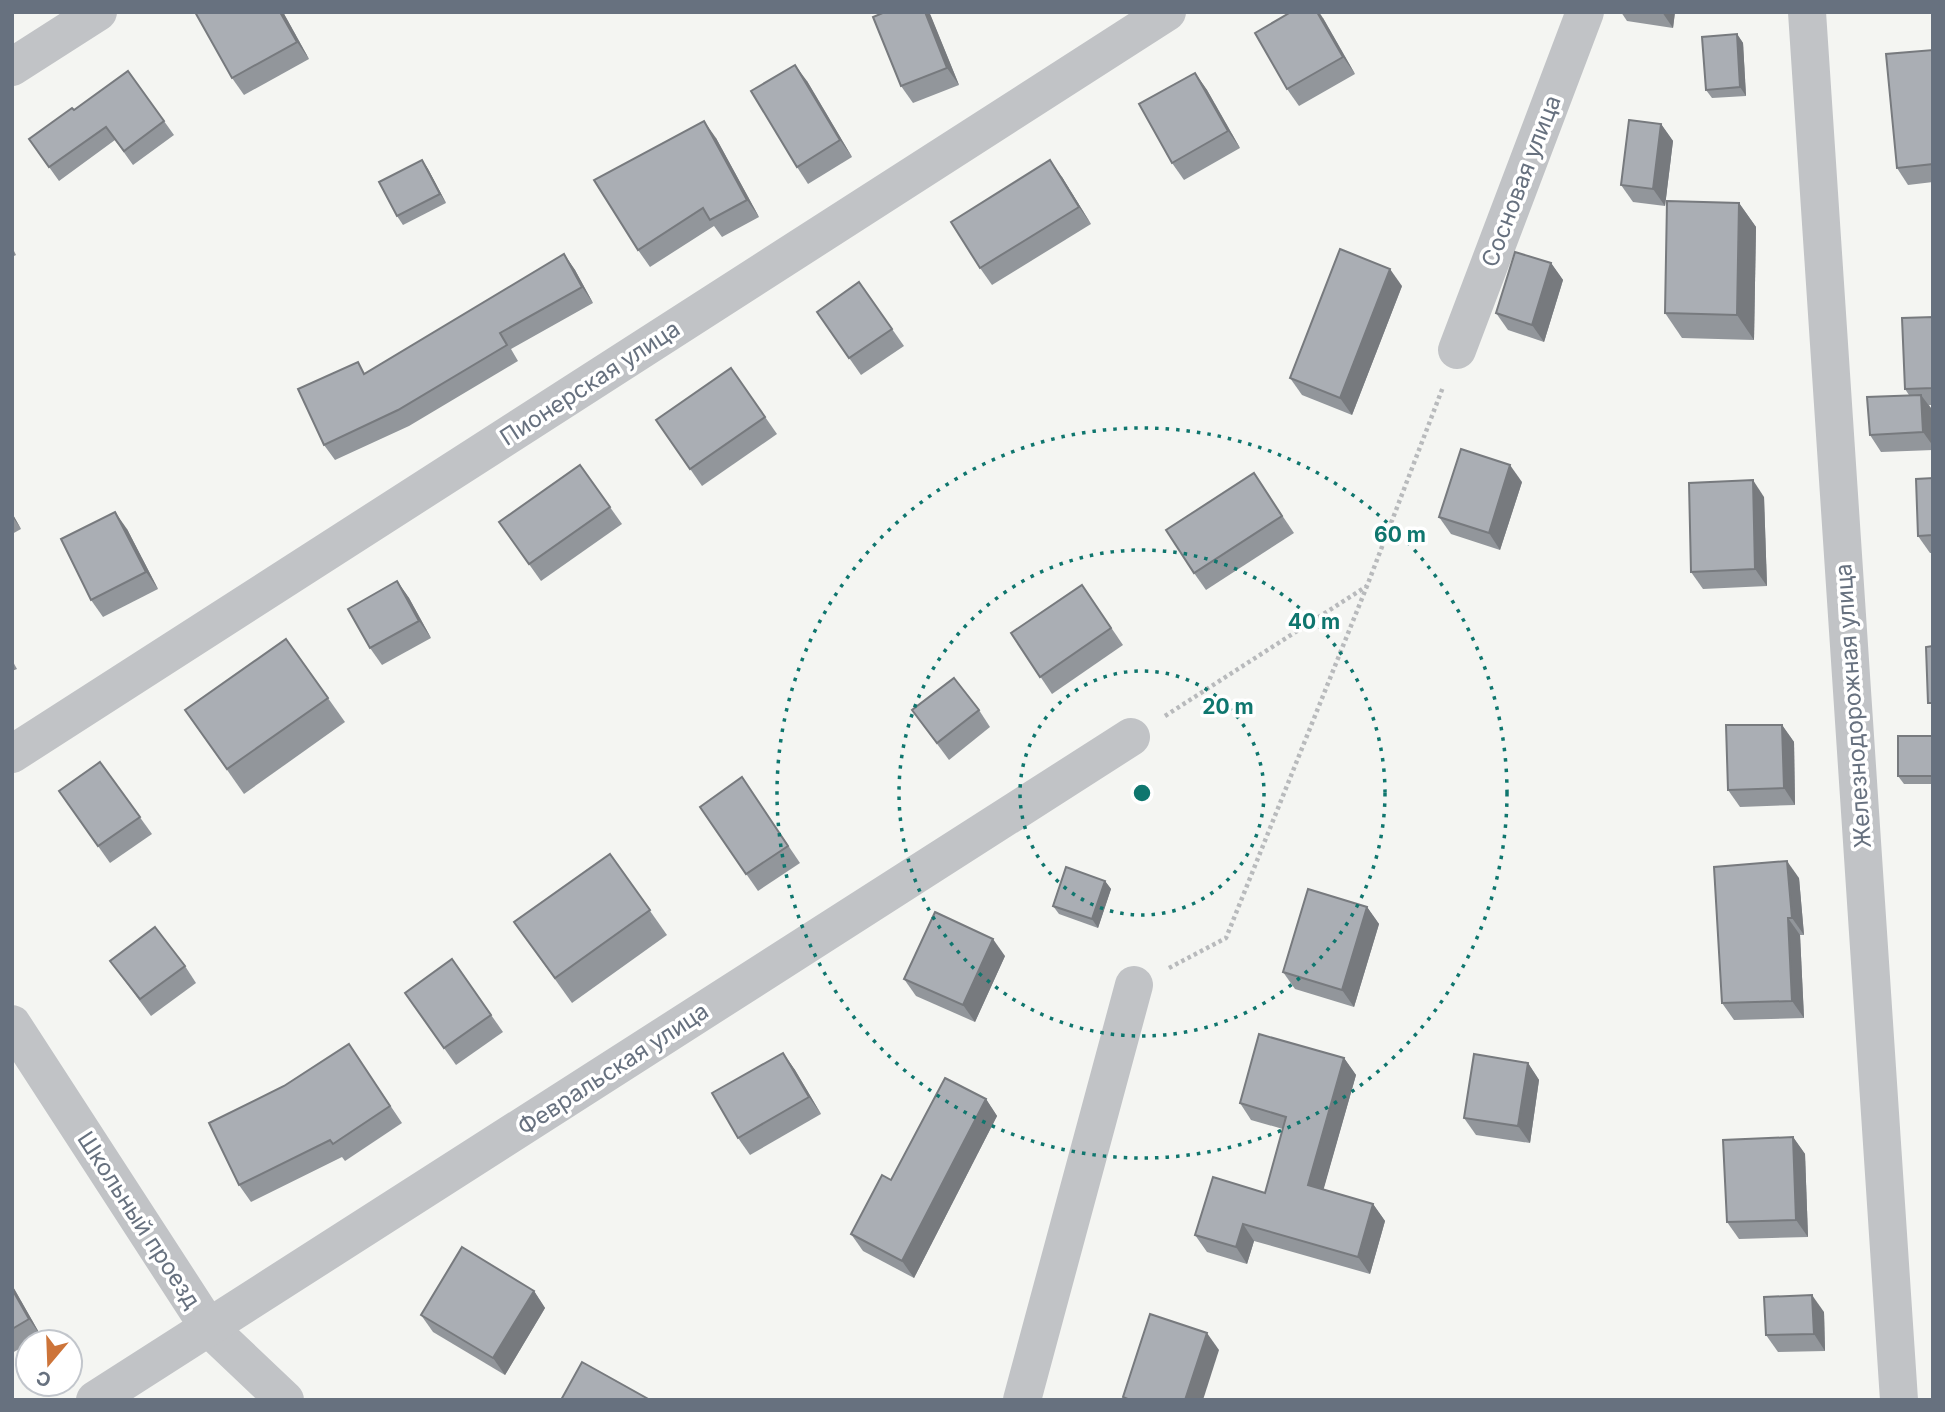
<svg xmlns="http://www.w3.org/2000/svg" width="1945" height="1412" font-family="Inter,sans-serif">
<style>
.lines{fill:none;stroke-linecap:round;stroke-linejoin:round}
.path{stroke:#b8babc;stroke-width:4.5;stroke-dasharray:3.5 3.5;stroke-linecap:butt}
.minor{stroke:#c1c3c6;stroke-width:38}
.wall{fill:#92969b}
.shaded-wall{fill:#777a7e}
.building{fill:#aaaeb4;stroke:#777a7e;stroke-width:2}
.ring{fill:none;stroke:#0f766e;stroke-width:3.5;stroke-dasharray:3.5 7}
.labels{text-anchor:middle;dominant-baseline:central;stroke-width:7;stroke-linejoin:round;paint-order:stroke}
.street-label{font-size:23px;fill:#67717f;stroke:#fff}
.centre{fill:#0f766e;stroke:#fff;stroke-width:3.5}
.ring-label{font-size:21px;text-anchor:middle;font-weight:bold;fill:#0f766e;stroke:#fff;stroke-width:7;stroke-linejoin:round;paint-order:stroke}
</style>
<rect width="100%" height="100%" fill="#f4f5f2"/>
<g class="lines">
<!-- path -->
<g class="path">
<path d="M1165,716l202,-130"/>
<path d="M1169,968l57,-30 141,-352 76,-199"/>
</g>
<!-- minor -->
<g class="minor">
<path d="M1807,12l92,1388"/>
<path d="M12,67l86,-55"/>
<path d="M1457,350l128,-338"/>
<path d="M12,754l1155,-742"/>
<path d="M12,1024l197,304 76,72"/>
<path d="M95,1400l1036,-663"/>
<path d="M1022,1400l112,-415"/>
</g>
</g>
<!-- wall -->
<g class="wall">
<path d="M195,12h88l26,47 -65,36 -12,-17z"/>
<path d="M885,12h44l30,73 -46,18 -12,-17z"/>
<path d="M1621,12h54l-2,16 -46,-7z"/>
<path d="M1884,12h49v2l-48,-1z"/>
<path d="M1323,18l32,56 -56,32 -12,-17z"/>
<path d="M1737,34l6,9 3,53 -34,2 -6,-8z"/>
<path d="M1933,50v132l-25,3 -11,-17z"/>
<path d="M128,71l46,64 -41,30 -18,-25 -56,41 -30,-42 45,-29z"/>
<path d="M1195,73l12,17 33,58 -56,32 -12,-17z"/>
<path d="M807,81l45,76 -44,27 -11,-17z"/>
<path d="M1661,124l12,17 -8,65 -32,-4 -12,-17z"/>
<path d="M716,138l43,79 -37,20 -8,-11 -64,41 -12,-17z"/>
<path d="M422,160l6,9 18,34 -43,22 -6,-9z"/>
<path d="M1062,177l29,47 -99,61 -12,-17z"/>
<path d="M1739,203l17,24 -2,113 -72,-2 -17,-25z"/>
<path d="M12,247l4,8 -4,2z"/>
<path d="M564,254l11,16 18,33 -82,46 7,12 -109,65 -74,34 -11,-15 42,-72z"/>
<path d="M1551,263l12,17 -19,62 -36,-12 -12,-17z"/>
<path d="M859,282l45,64 -43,29 -44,-63z"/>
<path d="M1402,286l-50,129 -50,-20 -12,-17z"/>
<path d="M1933,317v88h-4l4,6v39l-52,2 -11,-17 39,-40 -4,-6z"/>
<path d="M731,368l46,66 -75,52 -46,-66z"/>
<path d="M580,465l42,59 -81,57 -42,-59z"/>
<path d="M1933,478v75h-3l-12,-17z"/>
<path d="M1522,482l-22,68 -49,-16 -12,-17z"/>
<path d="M1265,490l29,43 -88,57 -12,-17z"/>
<path d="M1764,497l3,89 -64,3 -12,-17z"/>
<path d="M12,513l9,16 -9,5z"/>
<path d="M127,529l31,60 -55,28 -12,-17z"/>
<path d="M397,581l12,17 22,40 -49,27 -12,-17z"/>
<path d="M1082,585l41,60 -71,49 -41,-61z"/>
<path d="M286,639l59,83 -101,72 -59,-84z"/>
<path d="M12,660l5,9 -5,2z"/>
<path d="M912,710h67l11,17 -41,33z"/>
<path d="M1782,725l12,17 1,63 -55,2 -12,-17z"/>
<path d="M1933,736v48h-29l-6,-8z"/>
<path d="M100,762l52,72 -42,29 -51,-72z"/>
<path d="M742,777l58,86 -42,28 -58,-84z"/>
<path d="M610,854l57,81 -95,68 -58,-81z"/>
<path d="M1799,878l5,57h-4l4,83 -70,2 -12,-17z"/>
<path d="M1105,881l6,8 -13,39 -39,-14 -6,-8z"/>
<path d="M1367,907l12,17 -25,83 -59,-18 -12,-17z"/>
<path d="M1005,956l-30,66 -59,-26 -12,-17z"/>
<path d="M452,959l51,73 -47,33 -51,-72z"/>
<path d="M110,961l75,5 11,17 -45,33z"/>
<path d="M349,1044l53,79 -57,38 -3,-4 -91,45 -12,-17 45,-99z"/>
<path d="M783,1053l12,17 26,44 -71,41 -12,-17z"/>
<path d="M1344,1058l12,17 -33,115 50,14 12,17 -15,53 -116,-33 -7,23 -40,-12 -12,-17 70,-42 18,-64 -32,-9 -11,-17z"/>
<path d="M1528,1063l11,17 -9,63 -54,-8 -12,-17z"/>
<path d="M986,1099l11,17 -83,162 -51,-27 -12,-17 40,-54z"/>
<path d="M1793,1137l12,17 3,83 -69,2 -12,-17z"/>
<path d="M12,1285l29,51 -10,6h-3v2l-16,9z"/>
<path d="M534,1291l11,17 -40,67 -72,-43 -12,-17z"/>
<path d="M1824,1312l1,39 -47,1 -12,-17z"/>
</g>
<!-- shaded-wall -->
<g class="shaded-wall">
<path d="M280,12h3l26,47 -12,-17z"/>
<path d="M925,12h4l2,4 28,69 -12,-17z"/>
<path d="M1317,12h2l4,6 32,56 -12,-17z"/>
<path d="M1662,12h13l-2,16z"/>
<path d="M1737,34l6,9 3,53 -6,-9z"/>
<path d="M795,65l12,16 45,76 -12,-17z"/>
<path d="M1195,73l12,17 33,58 -12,-17z"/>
<path d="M704,121l12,17 43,79 -12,-17z"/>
<path d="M1661,124l12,17 -8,65 -12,-17z"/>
<path d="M422,160l6,9 18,34 -6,-9z"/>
<path d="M1050,160l12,17 29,47 -12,-17z"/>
<path d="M1739,203l17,24 -2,113 -17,-25z"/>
<path d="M564,254l11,16 18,33 -11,-16z"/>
<path d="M1551,263l12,17 -19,62 -12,-17z"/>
<path d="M1390,269l12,17 -50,129 -12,-17z"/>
<path d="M1921,395l12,16v35l-10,-14z"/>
<path d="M1510,465l12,17 -22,68 -11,-17z"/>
<path d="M1753,480l11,17 3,89 -12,-17z"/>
<path d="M115,512l12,17 31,60 -12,-17z"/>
<path d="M12,513l9,16 -9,-13z"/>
<path d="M397,581l12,17 22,40 -12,-17z"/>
<path d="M1782,725l12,17 1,63 -11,-17z"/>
<path d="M1787,861l12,17 5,57 -12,-17z"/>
<path d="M1105,881l6,8 -13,39 -6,-9z"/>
<path d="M1367,907l12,17 -25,83 -12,-17z"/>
<path d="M1788,918l12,17 4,83 -12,-17z"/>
<path d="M993,939l12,17 -30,66 -12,-17z"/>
<path d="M783,1053l12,17 26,44 -12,-17z"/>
<path d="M1344,1058l12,17 -36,127 -12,-17z"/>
<path d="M1528,1063l11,17 -9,63 -12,-17z"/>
<path d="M986,1099l11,17 -83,162 -12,-17z"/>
<path d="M1793,1137l12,17 3,83 -12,-17z"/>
<path d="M1373,1204l12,17 -15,53 -12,-17z"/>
<path d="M1243,1224l11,17 -7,23 -11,-17z"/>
<path d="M12,1285l29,51 -12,-17 -17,-30z"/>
<path d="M534,1291l11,17 -40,67 -12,-17z"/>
<path d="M1812,1295l12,17 1,39 -11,-17z"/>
<path d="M1207,1333l12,17 -16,50h-18z"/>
</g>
<!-- building -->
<g class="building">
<path d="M195,12h85l17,30 -65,36z"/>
<path d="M885,12h40l22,56 -46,18 -28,-69z"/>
<path d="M1291,12h26l26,45 -56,32 -32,-56z"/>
<path d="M1737,34l3,53 -34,3 -4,-53z"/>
<path d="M1933,50v114l-36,4 -11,-114z"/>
<path d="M795,65l45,75 -43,27 -46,-76z"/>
<path d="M128,71l36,50 -40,30 -18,-24 -57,40 -20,-28 43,-31 2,2z"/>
<path d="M1195,73l33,58 -56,32 -33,-59z"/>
<path d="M1629,120l32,4 -8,65 -32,-4z"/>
<path d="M704,121l43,79 -37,20 -7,-12 -65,42 -44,-70z"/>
<path d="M422,160l18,34 -43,22 -18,-34z"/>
<path d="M1050,160l29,47 -99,61 -29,-46z"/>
<path d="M1667,201l72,2 -2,112 -72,-2z"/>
<path d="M1340,249l50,20 -50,129 -50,-20z"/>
<path d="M1515,252l36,11 -19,62 -36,-12z"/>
<path d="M564,254l18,33 -82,46 7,12 -109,65 -74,35 -26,-56 60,-27 6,12z"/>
<path d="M859,282l33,47 -43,29 -32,-46z"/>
<path d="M1933,317v71l-28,1 -3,-71z"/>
<path d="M731,368l34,49 -75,52 -34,-49z"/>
<path d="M1921,395l2,37 -53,3 -3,-38z"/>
<path d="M1461,449l49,16 -21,68 -50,-16z"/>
<path d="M580,465l30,42 -81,57 -30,-42z"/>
<path d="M1254,473l28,43 -88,57 -28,-43z"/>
<path d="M1933,478v57l-15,1 -2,-57z"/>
<path d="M1753,480l2,89 -64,3 -2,-89z"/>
<path d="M115,512l31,60 -55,28 -30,-61z"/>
<path d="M397,581l22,40 -49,27 -22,-39z"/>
<path d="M1082,585l29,43 -71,49 -29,-44z"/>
<path d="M286,639l42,59 -101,71 -42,-59z"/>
<path d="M1933,646v57h-5l-2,-56z"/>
<path d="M954,678l25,32 -42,33 -25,-33z"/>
<path d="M1726,725h56l2,63 -56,2z"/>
<rect x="1898" y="736" width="35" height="40"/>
<path d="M100,762l40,55 -42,29 -39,-55z"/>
<path d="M742,777l46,69 -42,28 -46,-67z"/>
<path d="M610,854l40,56 -95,68 -41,-56z"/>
<path d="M1787,861l5,57h-4l4,83 -70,2 -8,-136z"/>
<path d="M1066,867l39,14 -13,38 -39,-13z"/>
<path d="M1308,889l59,18 -25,83 -59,-18z"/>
<path d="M935,912l58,27 -30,66 -59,-26z"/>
<path d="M155,927l30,39 -45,33 -30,-38z"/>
<path d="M452,959l39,56 -47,33 -39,-55z"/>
<path d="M1259,1034l85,24 -36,127 65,19 -15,53 -115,-33 -7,23 -41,-12 18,-58 52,16 21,-76 -46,-14z"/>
<path d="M349,1044l41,62 -57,38 -3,-4 -91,45 -30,-62 75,-37z"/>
<path d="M783,1053l26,44 -71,41 -26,-45z"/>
<path d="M1474,1054l54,9 -10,63 -54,-8z"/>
<path d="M945,1078l41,21 -84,162 -51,-27 31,-59 9,5z"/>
<path d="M1793,1137l3,83 -69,2 -4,-82z"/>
<path d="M462,1247l72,44 -41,67 -72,-43z"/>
<path d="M12,1289l17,30 -17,10z"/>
<path d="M1812,1295l2,39 -48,1 -2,-38z"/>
<path d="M1150,1314l57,19 -22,67h-55l-7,-3z"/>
<path d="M582,1362l68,38h-89z"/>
</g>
<!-- distance rings -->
<g class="ring">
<circle cx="1142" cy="793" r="122"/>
<circle cx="1142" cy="793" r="243"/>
<circle cx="1142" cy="793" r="365"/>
</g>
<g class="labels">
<!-- street labels -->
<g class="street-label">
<text transform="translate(1521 181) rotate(-69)">Сосновая улица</text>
<text transform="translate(590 383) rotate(-33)">Пионерская улица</text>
<text transform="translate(1853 706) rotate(-94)">Железнодорожная улица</text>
<text transform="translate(613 1069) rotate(-33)">Февральская улица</text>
<text transform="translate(139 1220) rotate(57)">Школьный проезд</text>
</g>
</g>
<circle cx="1142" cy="793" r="10" class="centre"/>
<g class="ring-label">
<text x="1400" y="542">60 m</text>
<text x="1314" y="629">40 m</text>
<text x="1228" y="714">20 m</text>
</g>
<!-- border -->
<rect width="1945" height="1412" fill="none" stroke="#67717f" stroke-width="28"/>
<!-- north arrow -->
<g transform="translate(49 1363) rotate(199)"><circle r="33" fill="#ffffff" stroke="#c2c6cc" stroke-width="2"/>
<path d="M0-5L12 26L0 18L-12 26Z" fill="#cd7439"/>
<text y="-10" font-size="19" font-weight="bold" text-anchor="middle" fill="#67717f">С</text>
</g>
</svg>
